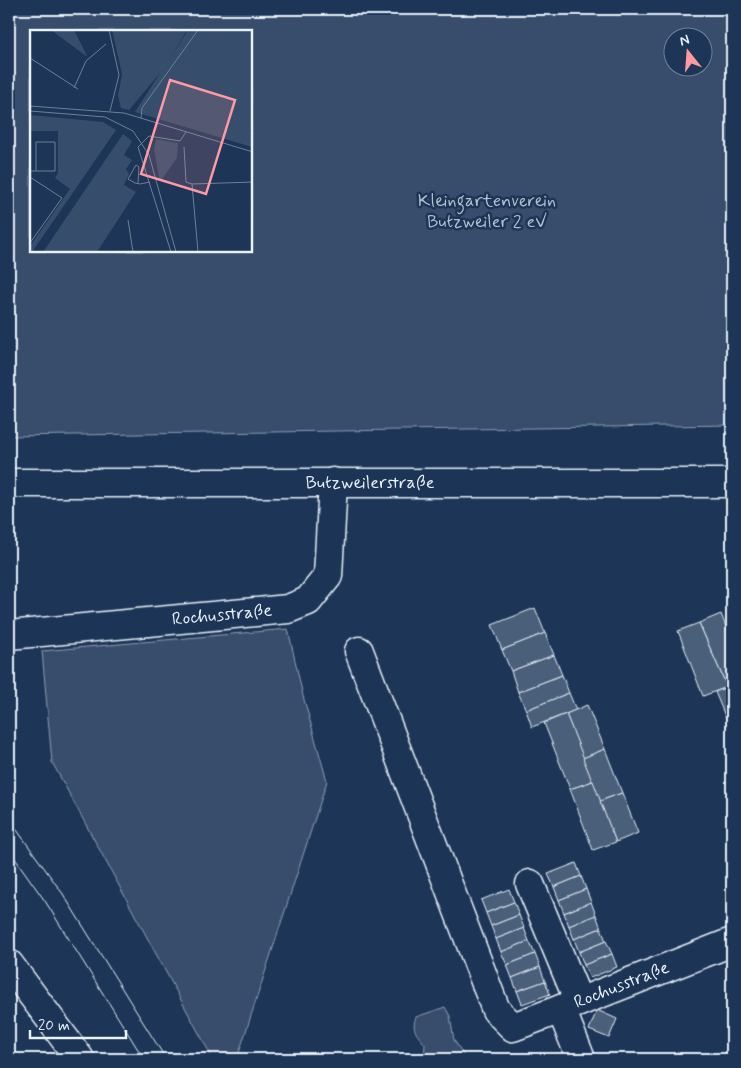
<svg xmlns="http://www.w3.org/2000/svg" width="741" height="1068" font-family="Mynerve,sans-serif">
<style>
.green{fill:#374d6c;stroke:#909fb2;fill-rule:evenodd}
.building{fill:#495e7a;stroke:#e8f1f8}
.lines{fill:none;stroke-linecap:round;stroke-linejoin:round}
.minor-casing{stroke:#e8f1f8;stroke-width:31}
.major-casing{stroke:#e8f1f8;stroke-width:31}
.minor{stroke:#1d3557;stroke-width:28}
.major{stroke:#1d3557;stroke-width:28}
.tram{stroke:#e8f1f8;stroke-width:1}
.labels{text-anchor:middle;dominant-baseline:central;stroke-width:5;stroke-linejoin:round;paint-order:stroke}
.park-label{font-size:18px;fill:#b3c0ce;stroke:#1d3557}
.street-label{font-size:18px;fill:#e8f1f8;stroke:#1d3557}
.inset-road{fill:none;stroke:#6e8097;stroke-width:1}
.view{fill:#ff9aa2;fill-opacity:0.15;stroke:#ff9aa2;stroke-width:2.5}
.inset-edge{fill:none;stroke:#e8f1f8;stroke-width:2.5}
</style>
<rect width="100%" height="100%" fill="#1d3557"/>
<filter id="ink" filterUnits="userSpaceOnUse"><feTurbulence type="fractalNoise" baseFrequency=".02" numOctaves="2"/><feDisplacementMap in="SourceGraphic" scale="10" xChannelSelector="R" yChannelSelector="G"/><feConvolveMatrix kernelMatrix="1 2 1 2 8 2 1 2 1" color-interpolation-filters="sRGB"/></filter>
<g filter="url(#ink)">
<!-- green -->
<g class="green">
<path d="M9,9h723v416l-723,11zM251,31v220h-220v-220zM674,38h30v30h-30z"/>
<path d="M288,629l15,67 24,85 -90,278h-24l-161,-297 -10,-111z"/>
<path d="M445,1007l5,9 4,24 12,19h-42l1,-15c-8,-9 -14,-15 -9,-27z"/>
</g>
<!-- building -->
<g class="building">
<path d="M535,608l10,25 -43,17 -10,-25z"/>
<path d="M721,614l11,28v43l-5,2 -28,-64z"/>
<path d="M699,623l28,64 -24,9 -25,-65z"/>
<path d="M545,633l9,22 -43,16 -9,-21z"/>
<path d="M554,655l8,20 -44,17 -7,-21z"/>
<path d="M562,675l7,18 -43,17 -8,-18z"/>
<path d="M732,685v48l-17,-41z"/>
<path d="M569,693l7,17 -44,17 -6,-17z"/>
<path d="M587,705l18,44 -22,9 -17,-44z"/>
<path d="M566,714l27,67 -23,8 -26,-66z"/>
<path d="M605,749l17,44 -22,8 -17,-43z"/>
<path d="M593,781l23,61 -23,8 -23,-61z"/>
<path d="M622,793l16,40 -22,9 -16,-41z"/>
<path d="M576,863l5,13 -27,11 -6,-13z"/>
<path d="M581,876l5,13 -27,11 -5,-13z"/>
<path d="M509,889l5,13 -28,11 -5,-13z"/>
<path d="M586,889l5,13 -27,11 -5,-13z"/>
<path d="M514,902l5,13 -28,11 -5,-13z"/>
<path d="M591,902l5,13 -27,11 -5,-13z"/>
<path d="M519,915l5,13 -28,11 -5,-13z"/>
<path d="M596,915l5,13 -27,11 -5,-13z"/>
<path d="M524,928l5,13 -28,11 -5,-13z"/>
<path d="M601,928l5,13 -27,11 -5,-13z"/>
<path d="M529,941l6,13 -28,11 -6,-13z"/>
<path d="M606,941l6,13 -28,11 -5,-13z"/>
<path d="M535,954l5,13 -28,11 -5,-13z"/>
<path d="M612,954l5,13 -27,11 -6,-13z"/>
<path d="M540,967l5,14 -28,10 -5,-13z"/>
<path d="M545,981l5,13 -28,10 -5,-13z"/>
<path d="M597,1010l20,9 -8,19 -20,-8z"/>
</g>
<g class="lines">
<defs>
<g id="minor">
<path id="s1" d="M9,635l279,-26 20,-8 20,-25 5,-94"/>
<path d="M359,651l137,359 17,17 48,-18"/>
<path d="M530,884l49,118"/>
<path d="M9,964l71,95"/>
<path id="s2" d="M581,1059l-20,-50 171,-67"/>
</g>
<g id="major">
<path id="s3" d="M9,483h723"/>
</g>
</defs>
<!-- minor casing -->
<use href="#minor" class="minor-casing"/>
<!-- major casing -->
<use href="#major" class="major-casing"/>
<!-- minor -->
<use href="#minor" class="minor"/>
<!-- major -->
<use href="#major" class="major"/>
<!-- tram -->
<g class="tram">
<path d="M9,819l54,75 103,165"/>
<path d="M9,850l36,51 99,158"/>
</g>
</g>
</g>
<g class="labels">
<!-- park labels -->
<g class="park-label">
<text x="487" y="201">Kleingartenverein<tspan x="487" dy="21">Butzweiler 2 eV</tspan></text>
</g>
<!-- street labels -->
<g class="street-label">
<text stroke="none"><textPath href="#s3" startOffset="361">Butzweilerstraße</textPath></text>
<text stroke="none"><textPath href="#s1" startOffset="214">Rochusstraße</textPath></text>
<text stroke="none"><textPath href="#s2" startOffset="119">Rochusstraße</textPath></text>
</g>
</g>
<!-- overview -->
<g transform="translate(30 30)">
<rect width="222" height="222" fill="#1d3557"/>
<path d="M21,0h23l13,26h-1zM82,0h75l-17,29 18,-29h64v117l-117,-35 25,-39 -31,37 -8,-2 -3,-12 4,-22zM0,85l73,7 13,8 -84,122 -2,-6 40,-57 -15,-11 3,-5v-42h-28zM93,104l9,7 -8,14 8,5 -6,9 3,5 -5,11 12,7 -39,60h-54zM126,109l22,4 -1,15 -17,24 -6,-33z" fill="#374d6c"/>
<path class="inset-road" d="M79,0l10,45 -9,36M0,28l48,31M44,58l12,-27 20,-17M0,76l94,7 129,39M0,81l75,6 28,14 16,24 27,97M111,88l1,-10 56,-78M154,117l2,35 6,2M0,141h25v-29h-19v29M0,147l32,21 -32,45M108,153l1,-16 -3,-2 -8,14 7,4 5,1 10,-2M98,190l5,32M141,222l-33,-105 11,-11 31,5 6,-9M168,222l-6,-68 61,-2"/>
<path class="view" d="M140,50l65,20 -29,94 -65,-20z"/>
<rect width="222" height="222" class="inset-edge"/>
</g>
<!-- margin -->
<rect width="741" height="1068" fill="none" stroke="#1d3557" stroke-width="30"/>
<rect x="15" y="15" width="711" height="1038" fill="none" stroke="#e8f1f8" stroke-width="2" filter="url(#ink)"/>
<!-- north arrow -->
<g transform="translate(688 52) rotate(343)"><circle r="24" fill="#1d3557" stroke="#6e8097"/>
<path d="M0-4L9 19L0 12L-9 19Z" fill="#ff9aa2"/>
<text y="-8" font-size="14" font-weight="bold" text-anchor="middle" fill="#e8f1f8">N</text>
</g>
<!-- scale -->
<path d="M30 1030v8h96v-8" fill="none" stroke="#e8f1f8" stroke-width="2.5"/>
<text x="38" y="1030" font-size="15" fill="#e8f1f8" stroke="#1d3557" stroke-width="4" paint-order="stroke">20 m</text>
</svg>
